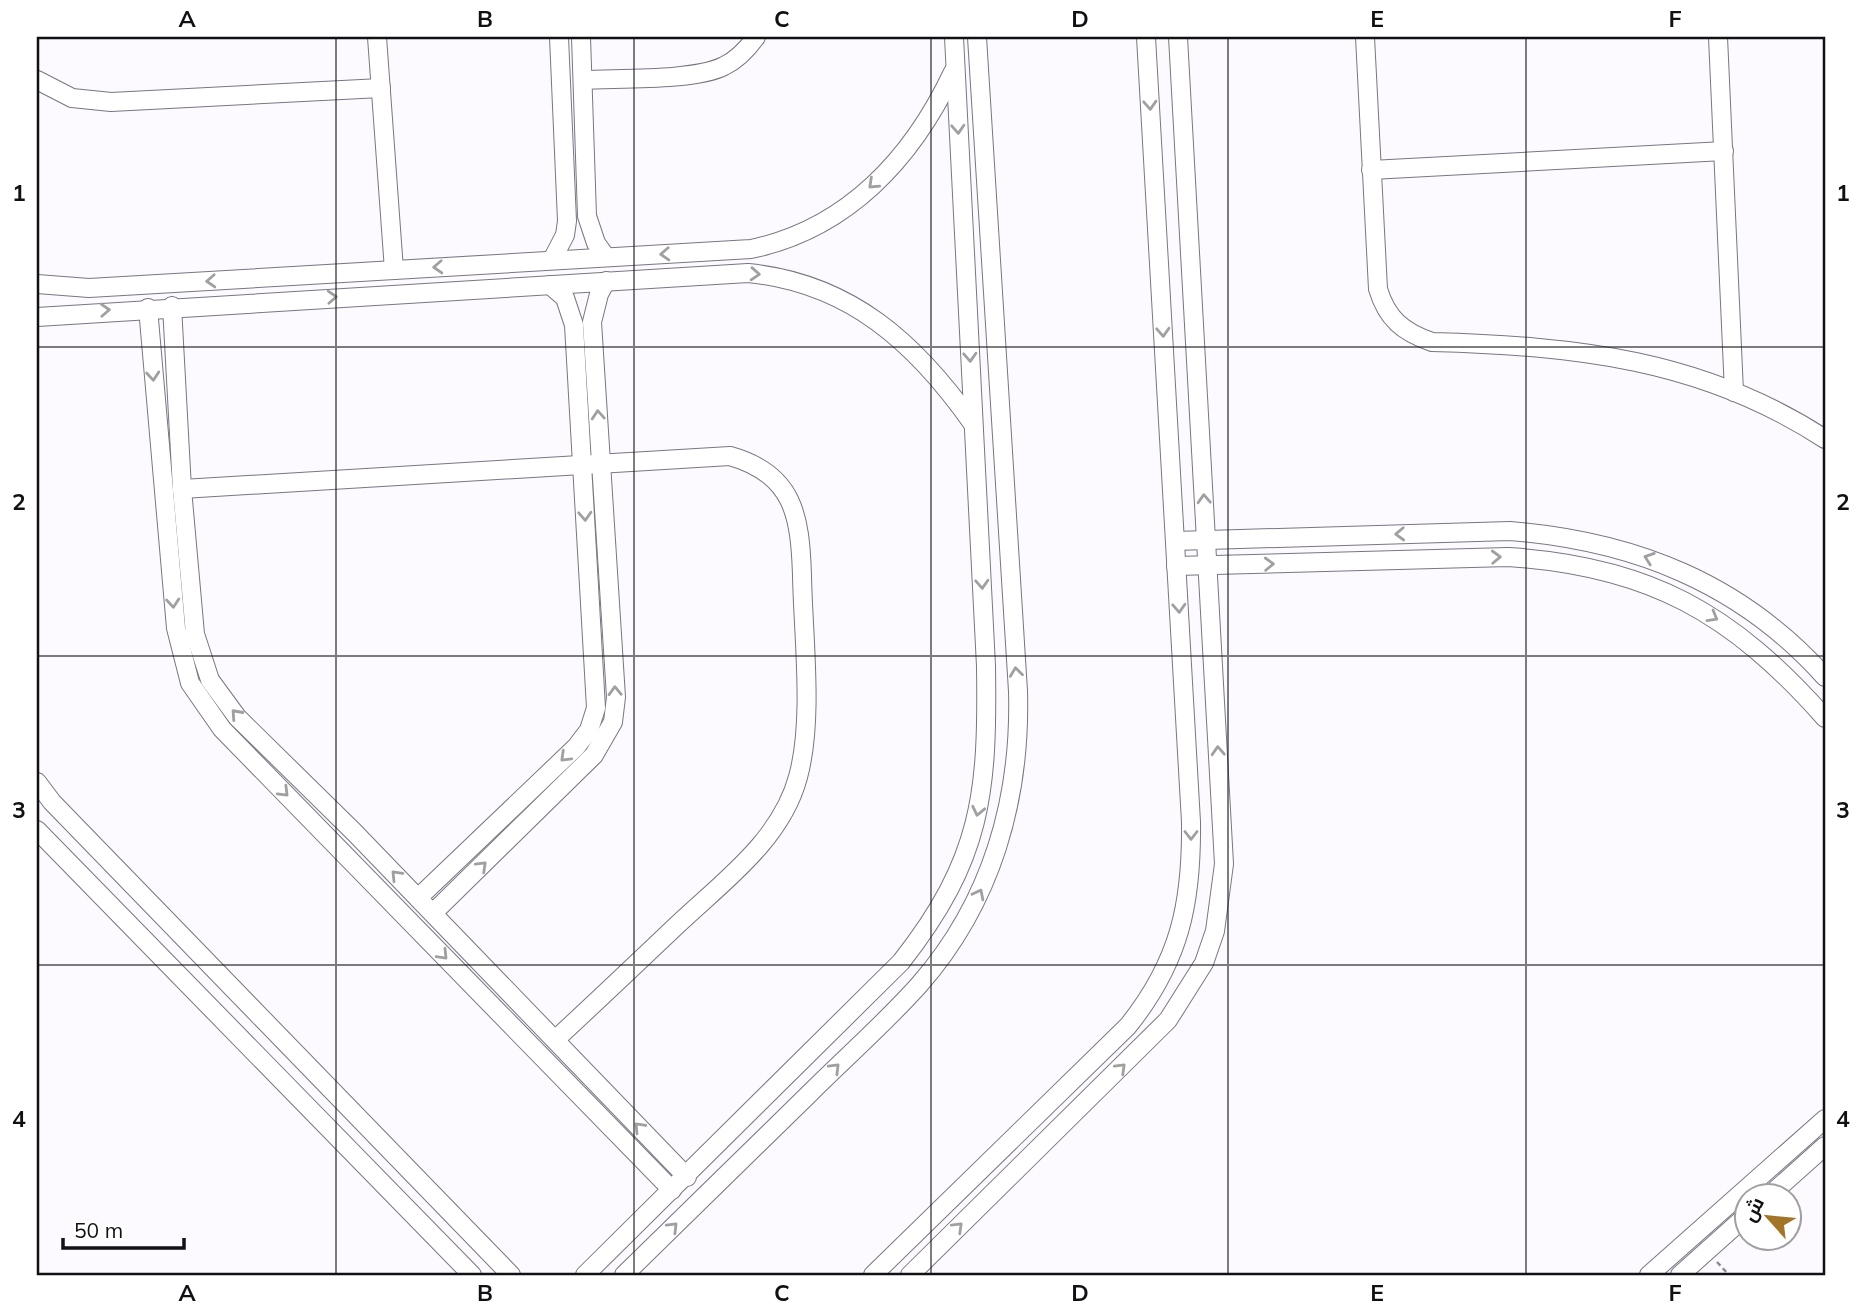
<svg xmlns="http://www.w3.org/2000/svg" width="1862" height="1312" font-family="Mulish,Cairo,sans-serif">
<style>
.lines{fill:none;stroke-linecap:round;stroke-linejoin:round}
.minor-casing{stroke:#7a7581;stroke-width:20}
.path{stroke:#8d8b90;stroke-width:2.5;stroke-dasharray:5 3.5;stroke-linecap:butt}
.minor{stroke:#fff;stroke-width:18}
.oneway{stroke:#a09fa1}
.grid{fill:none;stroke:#121015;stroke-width:2;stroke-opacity:0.55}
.neatline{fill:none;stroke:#121015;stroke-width:2.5}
.grid-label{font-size:23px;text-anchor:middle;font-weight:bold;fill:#121015}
</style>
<rect width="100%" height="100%" fill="#fcf9ff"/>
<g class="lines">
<defs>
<g id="minor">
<path d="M377,37l17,233"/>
<path d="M581,37l6,179 9,27 10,14"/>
<path d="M1365,37l13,252c9,30 25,43 54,53 143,4 270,17 393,97"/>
<path d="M1718,37l16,355"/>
<path d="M37,80l35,18 39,4 270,-14"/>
<path d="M583,80c36,-2 112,1 141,-14 13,-6 24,-18 32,-29"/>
<path d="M1371,170l353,-19"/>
<path d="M552,260l13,-25 2,-14 -8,-184"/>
<path d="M37,284l52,4 662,-39c96,-20 161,-90 202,-177"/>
<path d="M172,306l10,183 13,145 15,46 27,37 117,115 333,345"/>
<path d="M148,308l28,320 14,55 32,46 450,461"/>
<path d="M37,317l711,-44c102,10 168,70 225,151"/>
<path d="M182,489l548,-33c64,18 70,60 72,119 1,61 12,144 -4,202 -17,64 -77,106 -123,150 -40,38 -80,76 -120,113"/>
<path d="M1175,541l335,-10c124,10 231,52 315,146"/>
<path d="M1176,566l332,-9c141,9 224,56 317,161"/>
<path d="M37,782l15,20 459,473"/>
<path d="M37,830l435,445"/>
<path d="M418,898l158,-151 13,-17 7,-22 -22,-383 -9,-27 -15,-13"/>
<path d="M433,913l161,-158 19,-33 3,-25 -24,-375 7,-28 7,-13"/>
<path d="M1769,1196l56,-50"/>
<path d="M585,1275l316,-313c81,-103 87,-169 85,-296l-32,-629"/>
<path d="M624,1275c62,-60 124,-121 186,-182 36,-36 75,-70 109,-108 73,-83 102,-186 99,-294l-41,-654"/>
<path d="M873,1275l255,-249c52,-65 64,-123 63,-204l-45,-785"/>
<path d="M910,1275l258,-255 36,-57 11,-32 9,-67 -46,-827"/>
<path d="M1649,1275l176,-156"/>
<path d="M1680,1275l66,-59"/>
</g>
</defs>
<!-- minor casing -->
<use href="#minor" class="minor-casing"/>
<!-- path -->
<path class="path" d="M1717,1262l12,13"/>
<!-- minor -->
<use href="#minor" class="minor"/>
</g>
<!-- one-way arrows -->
<defs><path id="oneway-chevron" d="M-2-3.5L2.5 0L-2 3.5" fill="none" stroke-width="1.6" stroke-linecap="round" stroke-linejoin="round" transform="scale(1.75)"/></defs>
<g class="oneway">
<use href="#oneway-chevron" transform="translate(1150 105) rotate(87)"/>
<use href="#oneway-chevron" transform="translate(958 129) rotate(87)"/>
<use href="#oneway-chevron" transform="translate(873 184) rotate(137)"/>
<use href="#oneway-chevron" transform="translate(665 254) rotate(177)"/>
<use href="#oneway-chevron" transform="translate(438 267) rotate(177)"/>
<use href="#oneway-chevron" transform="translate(755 274) rotate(4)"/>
<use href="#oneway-chevron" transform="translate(211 281) rotate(177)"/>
<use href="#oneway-chevron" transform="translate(332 297) rotate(-3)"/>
<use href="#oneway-chevron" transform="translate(105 310) rotate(-3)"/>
<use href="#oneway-chevron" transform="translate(1163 332) rotate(87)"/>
<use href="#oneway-chevron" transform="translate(970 357) rotate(87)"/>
<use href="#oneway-chevron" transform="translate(153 376) rotate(85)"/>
<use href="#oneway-chevron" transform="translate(598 415) rotate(-94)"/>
<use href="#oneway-chevron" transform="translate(1204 499) rotate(-93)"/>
<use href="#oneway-chevron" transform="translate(585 516) rotate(87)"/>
<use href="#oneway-chevron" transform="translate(1400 534) rotate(178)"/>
<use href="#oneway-chevron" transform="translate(1496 557) rotate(-2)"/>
<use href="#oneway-chevron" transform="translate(1649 558) rotate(-161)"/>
<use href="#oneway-chevron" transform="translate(1269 564) rotate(-2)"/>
<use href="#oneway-chevron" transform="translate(982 584) rotate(87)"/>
<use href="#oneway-chevron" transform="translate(173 603) rotate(85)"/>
<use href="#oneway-chevron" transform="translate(1179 608) rotate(87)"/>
<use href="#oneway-chevron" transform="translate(1713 617) rotate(30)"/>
<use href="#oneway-chevron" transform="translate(1016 672) rotate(-97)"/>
<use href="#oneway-chevron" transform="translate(615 691) rotate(-92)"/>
<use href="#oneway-chevron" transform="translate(236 714) rotate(-132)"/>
<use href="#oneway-chevron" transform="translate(1218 751) rotate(-93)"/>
<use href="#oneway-chevron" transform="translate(565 757) rotate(136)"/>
<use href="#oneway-chevron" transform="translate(284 792) rotate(45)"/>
<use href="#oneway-chevron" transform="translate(978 811) rotate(102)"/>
<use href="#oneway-chevron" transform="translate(1191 835) rotate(90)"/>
<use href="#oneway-chevron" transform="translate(482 866) rotate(-44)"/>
<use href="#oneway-chevron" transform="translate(396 875) rotate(-134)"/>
<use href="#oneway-chevron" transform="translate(979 894) rotate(-63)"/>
<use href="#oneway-chevron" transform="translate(443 955) rotate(46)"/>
<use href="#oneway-chevron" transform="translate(835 1068) rotate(-45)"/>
<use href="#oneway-chevron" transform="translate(1121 1068) rotate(-44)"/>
<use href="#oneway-chevron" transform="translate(639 1127) rotate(-134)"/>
<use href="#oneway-chevron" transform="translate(673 1227) rotate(-45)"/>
<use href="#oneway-chevron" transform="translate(958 1227) rotate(-44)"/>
</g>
<!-- grid -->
<path class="grid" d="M336,37v1238M634,37v1238M931,37v1238M1228,37v1238M1526,37v1238M37,347h1788M37,656h1788M37,965h1788"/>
<!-- border -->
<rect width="1862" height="1312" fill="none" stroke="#ffffff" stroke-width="77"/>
<!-- north arrow -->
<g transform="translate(1768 1217) rotate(297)"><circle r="33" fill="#ffffff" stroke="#a09fa1" stroke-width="2"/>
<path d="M0-5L12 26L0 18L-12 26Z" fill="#a37528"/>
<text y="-10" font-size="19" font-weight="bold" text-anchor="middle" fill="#121015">ش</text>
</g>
<!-- scale -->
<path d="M63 1238v10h121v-10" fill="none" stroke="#121015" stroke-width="3.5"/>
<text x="74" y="1238" font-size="21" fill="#121015" stroke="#ffffff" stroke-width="5" paint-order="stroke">50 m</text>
<rect x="38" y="38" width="1786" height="1236" class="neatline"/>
<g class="grid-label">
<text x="187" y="27">A</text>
<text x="485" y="27">B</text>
<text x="782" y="27">C</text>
<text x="1080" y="27">D</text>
<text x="1377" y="27">E</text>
<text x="1675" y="27">F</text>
<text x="19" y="201">1</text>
<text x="1843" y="201">1</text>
<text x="19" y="510">2</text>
<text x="1843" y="510">2</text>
<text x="19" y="818">3</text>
<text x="1843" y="818">3</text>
<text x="19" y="1127">4</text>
<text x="1843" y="1127">4</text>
<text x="187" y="1301">A</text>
<text x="485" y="1301">B</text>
<text x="782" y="1301">C</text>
<text x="1080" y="1301">D</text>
<text x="1377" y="1301">E</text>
<text x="1675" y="1301">F</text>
</g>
</svg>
